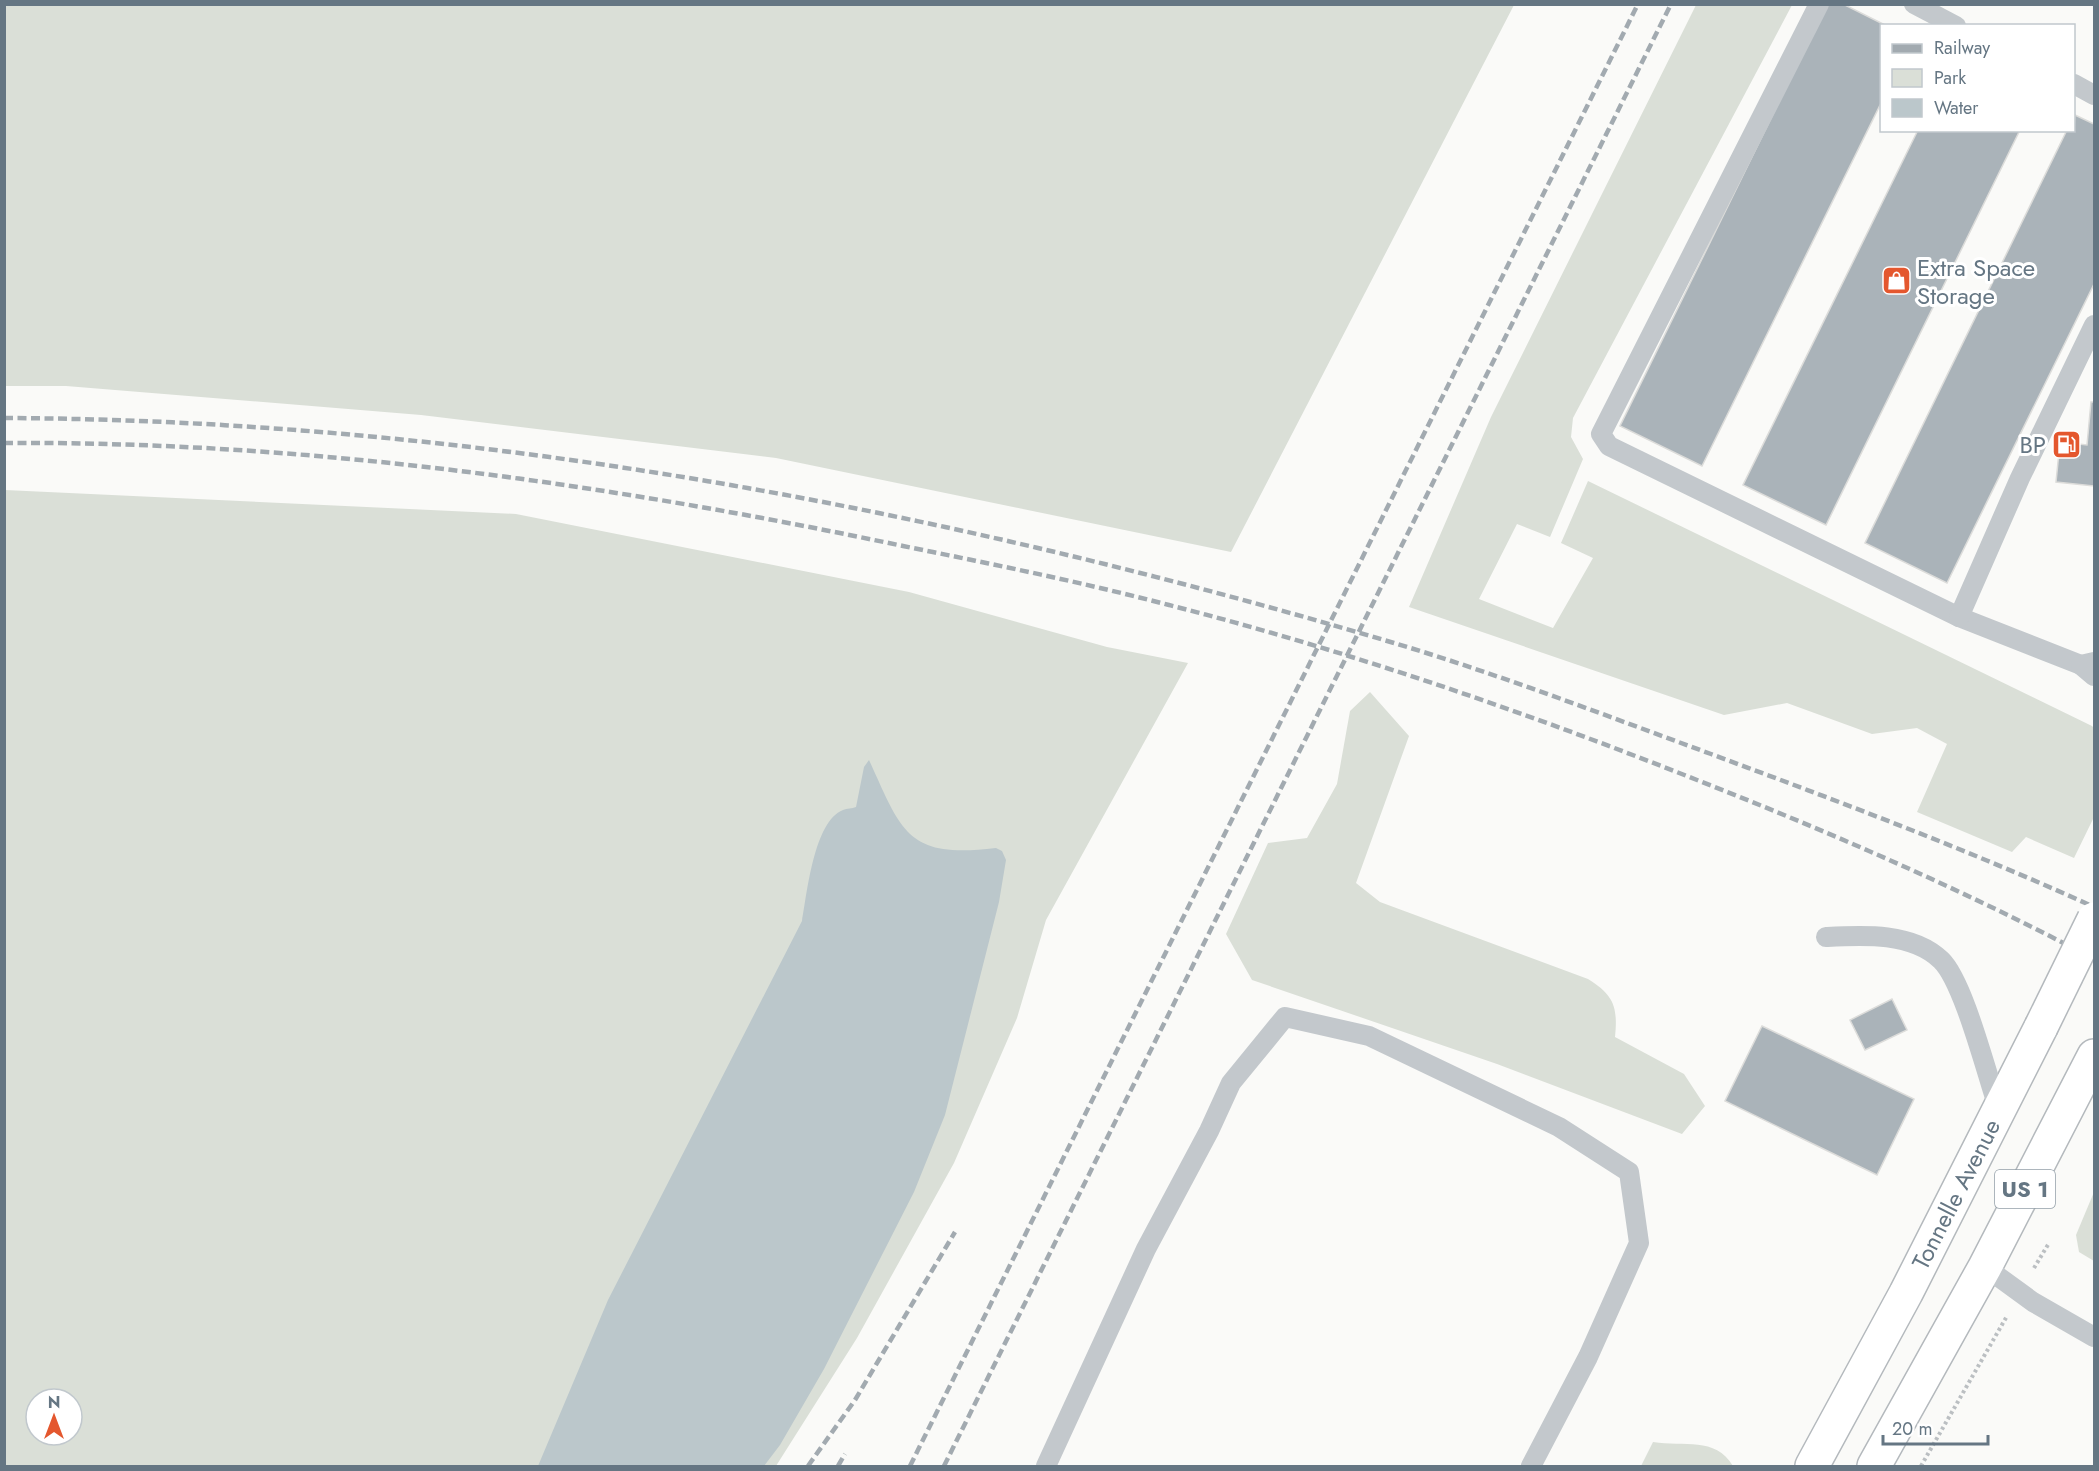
<svg xmlns="http://www.w3.org/2000/svg" width="2099" height="1471" font-family="Jost,sans-serif">
<style>
.green{fill:#dadfd7;fill-rule:evenodd}
.water{fill:#bbc7cb}
.building{fill:#aab3b9;stroke:#dcdcda;stroke-width:1.5}
.lines{fill:none;stroke-linecap:round;stroke-linejoin:round}
.highway-casing{stroke:#b4b9bd;stroke-width:36}
.path{stroke:#bbbfc2;stroke-width:4;stroke-dasharray:3 3;stroke-linecap:butt}
.lane{stroke:#c3c8cc;stroke-width:20}
.highway{stroke:#fff;stroke-width:33}
.rail{stroke:#a2aab0;stroke-width:4.5;stroke-dasharray:9 4.5;stroke-linecap:butt}
.highway-bridge-casing{stroke:#b4b9bd;stroke-width:36;stroke-linecap:butt}
.highway-bridge{stroke:#fff;stroke-width:33}
.labels{text-anchor:middle;dominant-baseline:central;stroke-width:6;stroke-linejoin:round;paint-order:stroke}
.shield{fill:#fff;stroke:#939fa8;stroke-width:1.5}
.shield-label{font-size:22px;font-weight:bold;fill:#657683}
.poi-label{font-size:24px;fill:#657683;stroke:#fff;text-anchor:start}
.street-label{font-size:24px;fill:#657683;stroke:#fff}
</style>
<rect width="100%" height="100%" fill="#fafaf8"/>
<!-- green -->
<g class="green">
<path d="M4,5l1,-1 1509,1 -283,547 -455,-94 -355,-43 -355,-29h-61z"/>
<path d="M1696,5h96l-219,413 -2,19 12,22 -33,78 -33,-13 -38,75 74,29 40,-70 -32,-15 27,-62 504,245 2,2v89l-20,41 -48,-21 -14,15 -95,-40 30,-68 -30,-16 -45,6 -85,-31 -63,12 -315,-108 82,-190z"/>
<path d="M5,490l511,24 393,78 198,55 81,16 -142,257 -29,98 -63,145 -97,175 -81,128h-771zM36,1399h36v36h-36z"/>
<path d="M1370,692l39,44 -53,147 24,19 208,77c26,16 30,28 27,58l69,37 21,32 -23,28 -185,-70 -245,-84 -26,-46 42,-91 39,-5 30,-54 13,-73z"/>
<path d="M2094,1192v69l-15,-9 -3,-17z"/>
<path d="M1653,1442c31,5 62,-6 80,24h-92z"/>
</g>
<!-- water -->
<path class="water" d="M869,760c33,72 38,99 127,88l6,3 4,9 -7,42 -54,213 -31,77 -90,177 -44,76 -16,21h-226l70,-166 194,-379c5,-27 12,-100 41,-111 4,-2 9,-1 13,-3l8,-40z"/>
<!-- building -->
<g class="building">
<path d="M1827,4h16l44,22h-5v75l-180,365 -82,-40z"/>
<path d="M2075,115l19,9v160l-147,299 -82,-40 202,-413h7z"/>
<path d="M1918,130h102l-194,395 -83,-40z"/>
<path d="M2091,402h3v84l-38,-4 4,-40 27,3z"/>
<path d="M1892,999l15,31 -42,20 -15,-30z"/>
<path d="M1762,1026l152,73 -37,76 -152,-74z"/>
</g>
<g class="lines">
<defs>
<g id="highway">
<path d="M1812,1466l94,-173 135,-266"/>
<path d="M1874,1466l111,-199 109,-211"/>
</g>
</defs>
<!-- highway casing -->
<use href="#highway" class="highway-casing"/>
<!-- path -->
<g class="path">
<path d="M2034,1268l15,-25"/>
<path d="M1921,1466l86,-150"/>
</g>
<!-- lane -->
<g class="lane">
<path d="M1819,4l-218,430 8,12 350,171 122,48"/>
<path d="M1914,4l42,22"/>
<path d="M2074,84l20,11"/>
<path d="M1959,617l61,-139 74,-153"/>
<path d="M2094,662l-13,3 13,11"/>
<path d="M1826,937c37,-2 86,-5 115,23 23,22 46,116 58,150"/>
<path d="M1985,1267l48,35 61,35"/>
<path d="M1046,1466l100,-217 63,-118 22,-48 54,-66 84,19 190,91 70,45 10,71 -51,114 -57,109"/>
</g>
<!-- highway -->
<use href="#highway" class="highway"/>
<!-- rail -->
<g class="rail">
<path d="M4,418c471,2 940,91 1390,225 107,32 213,73 317,111 129,48 258,96 383,153"/>
<path d="M4,443c302,-2 604,41 899,103 89,18 178,36 266,59 180,46 356,107 528,175 135,53 269,111 397,179"/>
<path d="M808,1466l47,-66 100,-168"/>
<path d="M838,1466l7,-12"/>
<path d="M910,1466l728,-1462"/>
<path d="M944,1466l727,-1462"/>
</g>
<defs>
<path id="highway-bridge" d="M2041,1027l53,-108"/>
</defs>
<!-- highway-bridge casing -->
<use href="#highway-bridge" class="highway-bridge-casing"/>
<!-- highway-bridge -->
<use href="#highway-bridge" class="highway-bridge"/>
</g>
<!-- icons -->
<defs>
<symbol id="shop-square" viewBox="-11 -11 22 22"><rect x="-9" y="-9" width="18" height="18" rx="4" fill="#e4572e" stroke="#fff"/><path d="M-5-2.5h2.3a2.7 3.5 0 0 1 5.4 0H5L5.5 6h-11ZM-1.5-2.5h3a1.5 2.3 0 0 0-3 0Z" fill="#fff"/></symbol>
<symbol id="fuel-square" viewBox="-11 -11 22 22"><rect x="-9" y="-9" width="18" height="18" rx="4" fill="#e4572e" stroke="#fff"/><path d="M-5.5-6h7V0h2V4h1.3V-2.5L3-4.5l.8-.8L6-3V5H2.5V1h-1V6h-7ZM-4.2-4.7v3.2H.2V-4.7Z" fill="#fff"/></symbol>
</defs>
<g fill-rule="evenodd">
<use href="#shop-square" x="1880" y="264" width="33" height="33"/>
<use href="#fuel-square" x="2050" y="428" width="33" height="33"/>
</g>
<g class="labels">
<!-- shield labels -->
<rect class="shield" x="1995" y="1170" width="60" height="38" rx="4.5"/>
<g class="shield-label">
<text x="2025" y="1189">US 1</text>
</g>
<!-- poi labels -->
<g class="poi-label">
<text x="1917" y="267">Extra Space<tspan x="1917" dy="28">Storage</tspan></text>
<text x="2046" y="444" text-anchor="end">BP</text>
</g>
<!-- street labels -->
<g class="street-label">
<text transform="translate(1956 1194) rotate(-63)">Tonnelle Avenue</text>
</g>
</g>
<!-- border -->
<rect width="2099" height="1471" fill="none" stroke="#657683" stroke-width="12"/>
<!-- legend -->
<rect x="1880" y="24" width="195" height="108" fill="#ffffff" stroke="#c1c8cd" stroke-width="1.5"/>
<rect x="1892" y="44" width="30" height="9" fill="#a2aab0" stroke="#c1c8cd" stroke-width="1.5"/>
<text x="1934" y="54" font-size="18" fill="#657683">Railway</text>
<rect x="1892" y="69" width="30" height="18" fill="#dadfd7" stroke="#c1c8cd" stroke-width="1.5"/>
<text x="1934" y="84" font-size="18" fill="#657683">Park</text>
<rect x="1892" y="99" width="30" height="18" fill="#bbc7cb" stroke="#c1c8cd" stroke-width="1.5"/>
<text x="1934" y="114" font-size="18" fill="#657683">Water</text>
<!-- north arrow -->
<g transform="translate(54 1417)"><circle r="28" fill="#ffffff" stroke="#c1c8cd" stroke-width="1.5"/>
<path d="M0-4.5L10 22L0 15L-10 22Z" fill="#e4572e"/>
<text y="-9" font-size="16" font-weight="bold" text-anchor="middle" fill="#657683">N</text>
</g>
<!-- scale -->
<path d="M1883 1435v9h105v-9" fill="none" stroke="#657683" stroke-width="3"/>
<text x="1892" y="1435" font-size="18" fill="#657683" stroke="#ffffff" stroke-width="4.5" paint-order="stroke">20 m</text>
</svg>
